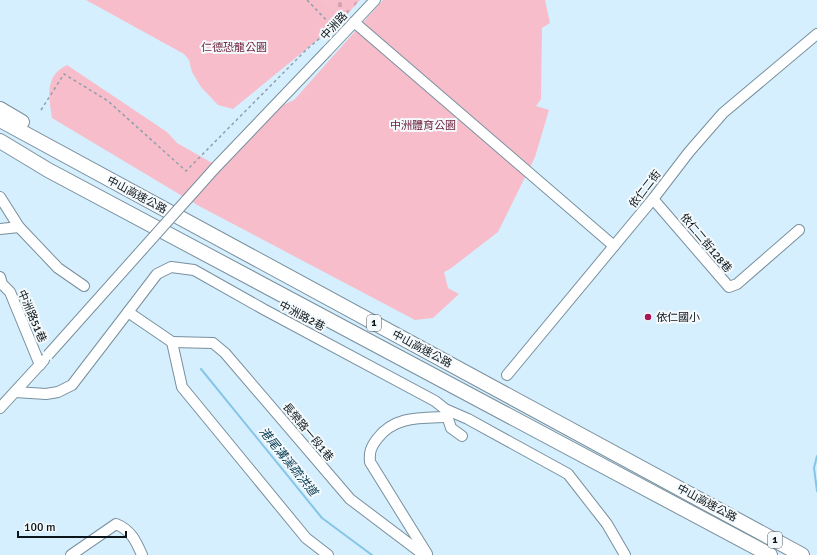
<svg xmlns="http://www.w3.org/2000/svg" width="817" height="555" font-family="Signika,'Noto Sans TC',sans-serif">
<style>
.green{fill:#f8bdca}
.cemetery{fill:url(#cemetery-stones)}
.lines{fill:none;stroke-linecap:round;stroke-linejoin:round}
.stream{stroke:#85c5e8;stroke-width:2}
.minor-casing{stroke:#788f9d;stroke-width:12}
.highway-casing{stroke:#788f9d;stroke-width:16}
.path{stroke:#8da0ac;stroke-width:1.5;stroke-dasharray:3 3;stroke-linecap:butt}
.minor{stroke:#fff;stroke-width:10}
.highway{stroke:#fff;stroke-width:14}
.minor-bridge-casing{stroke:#788f9d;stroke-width:12;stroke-linecap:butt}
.minor-bridge{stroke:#fff;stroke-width:10}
.poi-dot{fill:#a81653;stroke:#f4f9fc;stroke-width:1.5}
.labels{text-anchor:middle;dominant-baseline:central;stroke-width:4;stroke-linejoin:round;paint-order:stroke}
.shield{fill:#f4f9fc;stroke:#51595d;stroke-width:1}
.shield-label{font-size:10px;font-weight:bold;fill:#0b1419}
.street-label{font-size:11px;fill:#0b1419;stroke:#f4f9fc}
.park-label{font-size:11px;fill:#71233d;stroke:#f4f9fc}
.poi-label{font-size:11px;fill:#0b1419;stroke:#f4f9fc;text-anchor:start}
.water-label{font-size:12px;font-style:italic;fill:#00384f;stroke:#f4f9fc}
</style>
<defs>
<pattern id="cemetery-stones" width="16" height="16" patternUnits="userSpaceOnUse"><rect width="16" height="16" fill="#f8bdca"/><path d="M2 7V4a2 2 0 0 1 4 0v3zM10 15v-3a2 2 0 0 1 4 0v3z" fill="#d3a2ad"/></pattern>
</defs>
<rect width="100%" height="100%" fill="#d6effe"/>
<!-- green -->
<g class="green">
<path d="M86,0h238l18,20 -109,89 -15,-4 -17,-18 -9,-15 -3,-12 -5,-6z"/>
<path d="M383,0h162l5,23 -8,5 -1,71 -5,7 13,4 -14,47 -37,75 -48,37 -6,3 4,16 11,6 -26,24 -18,2 -216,-114 -147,-88c-3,-21 -8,-42 15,-53l100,67 10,11 44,25 51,-58 22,-10z"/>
</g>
<!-- cemetery -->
<path class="cemetery" d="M324,0h36l-18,20z"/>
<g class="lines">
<!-- stream -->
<g class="stream">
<path d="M201,369l121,149 50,37"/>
<path d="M817,456l-3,12 3,23"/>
</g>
<defs>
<g id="minor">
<path d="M354,22l260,224"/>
<path d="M327,51l48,-51"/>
<path d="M0,197l19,30 39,41 26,18"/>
<path d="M653,199l76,88 8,-3 62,-54"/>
<path d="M0,229l19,-2"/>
<path d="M0,277l2,7 8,8 30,73"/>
<path d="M128,312l29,-38 14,-7 23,3 71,40 170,91 10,8 6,19 11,8"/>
<path d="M172,342l41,1 12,10 125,146 74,56"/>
<path d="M507,375l146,-176 36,-47 34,-39 94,-79"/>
<path d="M15,392l31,2 12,-2 14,-7 56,-73 44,30 10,45 124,151 22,17"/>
<path d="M0,408l44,-48"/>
<path d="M445,409l23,10 100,55 39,50 18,31"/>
<path d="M427,554l-57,-92c-1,-10 1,-15 7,-23 17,-23 43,-21 69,-22"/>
<path d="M71,555l45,-31c15,6 20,17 26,31"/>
</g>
<g id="highway">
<path d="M0,109l22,13"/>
<path d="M0,120l802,435"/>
<path d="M0,141l48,29 722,385"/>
</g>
</defs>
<!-- minor casing -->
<use href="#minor" class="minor-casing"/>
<!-- highway casing -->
<use href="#highway" class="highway-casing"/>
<!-- path -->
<g class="path">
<path d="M307,0l26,27"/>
<path d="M41,110l23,-36 44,27 78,70 120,-121 27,-23 3,3"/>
</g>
<!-- minor -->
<use href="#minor" class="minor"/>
<!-- highway -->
<use href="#highway" class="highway"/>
<defs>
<path id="minor-bridge" d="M48,355l168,-188 111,-116"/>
</defs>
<!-- minor-bridge casing -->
<use href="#minor-bridge" class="minor-bridge-casing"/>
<!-- minor-bridge -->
<use href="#minor-bridge" class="minor-bridge"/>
</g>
<!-- markers -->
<circle class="poi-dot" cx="648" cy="317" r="4"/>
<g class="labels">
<!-- shield labels -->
<g class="shield">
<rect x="367" y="315" width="14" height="16" rx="3"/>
<rect x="768" y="532" width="14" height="16" rx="3"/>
</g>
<g class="shield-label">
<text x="374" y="323">1</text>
<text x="775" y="540">1</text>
</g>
<!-- street labels -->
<g class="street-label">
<text transform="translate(334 26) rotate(-47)">中洲路</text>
<text transform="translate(645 189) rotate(-52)">依仁二街</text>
<text transform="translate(137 195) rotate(28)">中山高速公路</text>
<text transform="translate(706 243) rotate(50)">依仁二街128巷</text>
<text transform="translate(32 316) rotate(67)">中洲路51巷</text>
<text transform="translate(302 316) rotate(28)">中洲路2巷</text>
<text transform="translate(422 349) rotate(28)">中山高速公路</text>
<text transform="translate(308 432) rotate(50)">長榮路一段1巷</text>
<text transform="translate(707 503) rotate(28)">中山高速公路</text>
</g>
<!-- park labels -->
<g class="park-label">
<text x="234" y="47">仁德恐龍公園</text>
<text x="423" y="125">中洲體育公園</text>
</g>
<!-- poi labels -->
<g class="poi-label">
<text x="656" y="317">依仁國小</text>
</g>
<!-- water labels -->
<g class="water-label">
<text transform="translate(288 462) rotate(51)">港尾溝溪疏洪道</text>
</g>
</g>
<!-- scale -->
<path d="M18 531v6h108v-6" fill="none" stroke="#0b1419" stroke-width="2"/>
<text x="24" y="531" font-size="12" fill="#0b1419" stroke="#f4f9fc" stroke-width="3" paint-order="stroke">100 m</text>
</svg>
